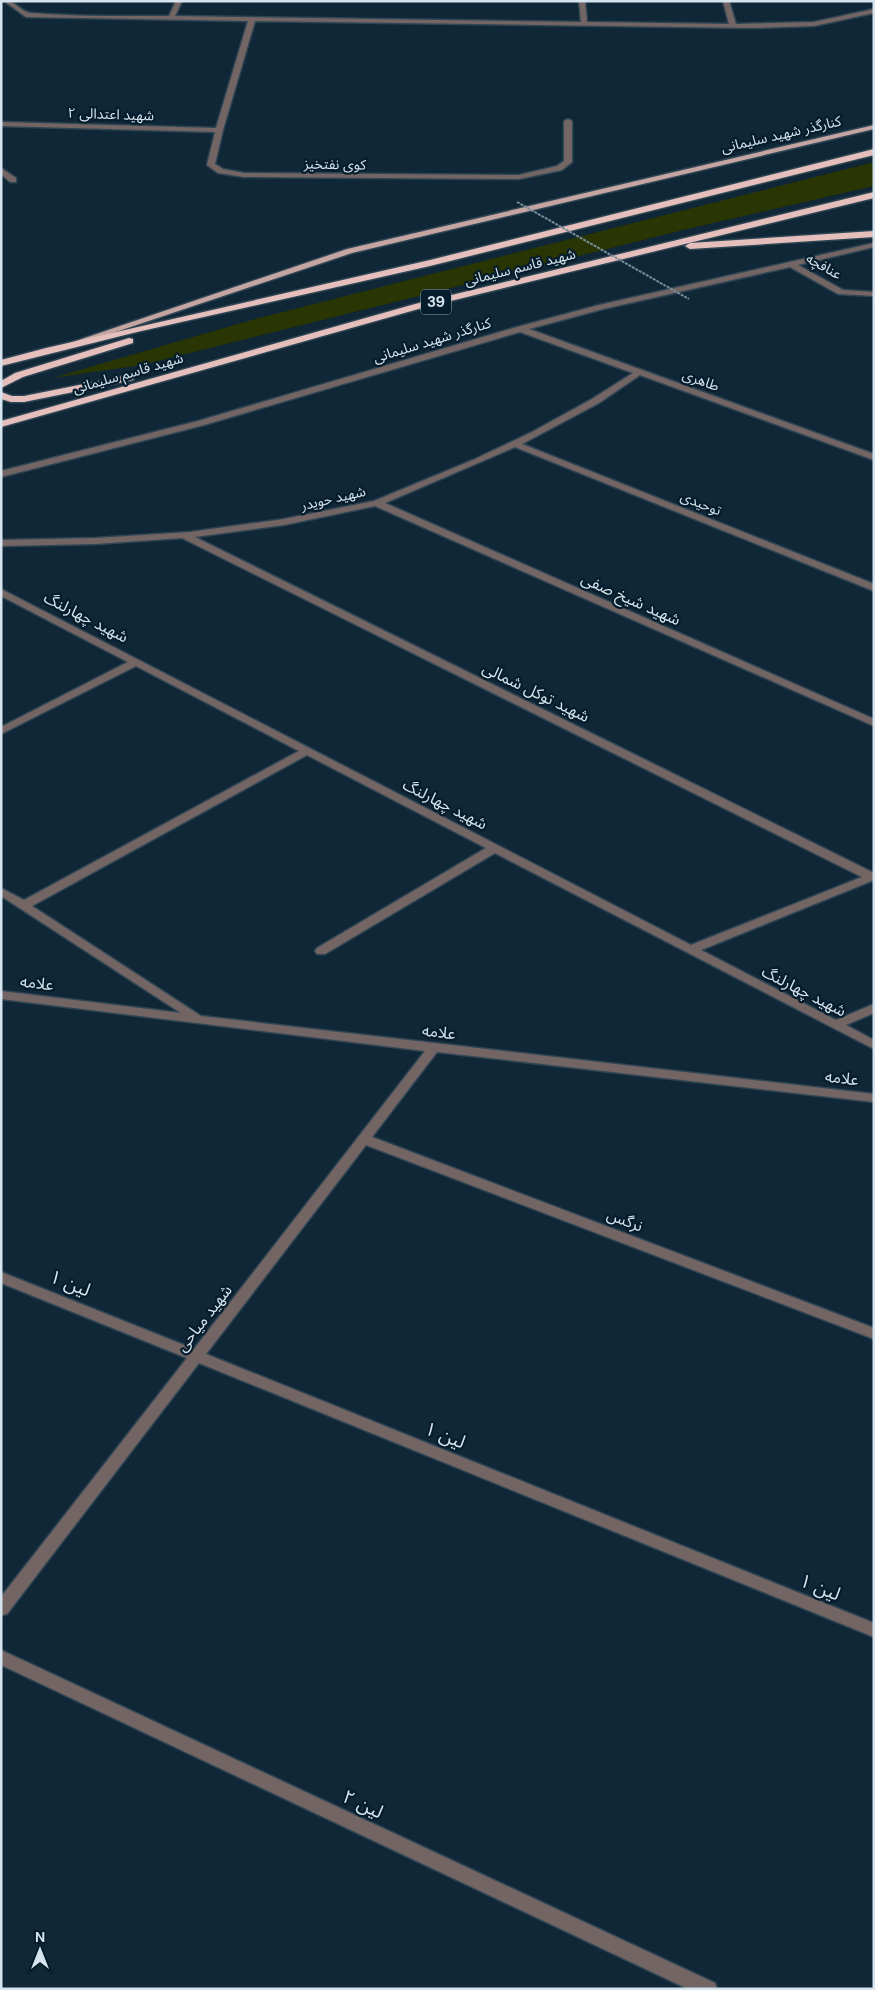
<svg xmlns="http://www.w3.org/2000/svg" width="875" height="1990" font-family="'DM Sans','Noto Sans Arabic',sans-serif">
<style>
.green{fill:#293503}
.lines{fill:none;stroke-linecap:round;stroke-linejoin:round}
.minor-casing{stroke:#2f4554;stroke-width:3}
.major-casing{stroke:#2f4554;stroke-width:3}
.highway-casing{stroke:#2f4554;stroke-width:3}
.minor{fill:#736563;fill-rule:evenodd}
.major{fill:#c4a5a2;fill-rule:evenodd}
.highway{fill:#e4bfbb;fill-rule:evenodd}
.path-bridge{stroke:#798d99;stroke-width:2;stroke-dasharray:3 1;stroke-linecap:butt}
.labels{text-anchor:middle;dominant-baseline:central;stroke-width:4.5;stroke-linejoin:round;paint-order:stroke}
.far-street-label{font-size:14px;fill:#d5e4ee;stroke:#051d2c}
.shield{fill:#051d2c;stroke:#97a8b4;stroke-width:1}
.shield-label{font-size:15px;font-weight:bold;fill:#d5e4ee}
.street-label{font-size:16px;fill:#d5e4ee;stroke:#051d2c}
.near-street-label{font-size:19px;fill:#d5e4ee;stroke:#051d2c}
</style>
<rect width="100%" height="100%" fill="#0f2737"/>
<!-- green -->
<path class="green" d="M874,162v24l-191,44 -541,135 -90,13 203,-59z"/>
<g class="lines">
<defs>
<g id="minor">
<path d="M4,1c13,0 16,11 27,12 46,4 92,3 138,3l7,-15h6l-7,15 406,6 -2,-21h6l2,21 142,2 -6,-23h6l7,23 78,-2 60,-13v4l-60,13 -61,2 -498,-7 -32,109 -8,34 8,5 21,4 275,2 38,-9 7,-5v-40l4,-2 4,2v41l-10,8 -43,9 -275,-2 -26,-4 -11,-8 8,-33 -214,-6v-4l215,6 32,-107 -222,-4z"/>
<path d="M1,168l15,10v4h-6l-9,-8z"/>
<path d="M874,243v4l-76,18 45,25 31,2v4l-36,-2 -48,-27 -187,42 -74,20 345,125v6l-234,-85 -41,28 -77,41 352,140v7l-359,-144 -130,56 489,216v7l-499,-220 -91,19 -89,12 679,336v7l-173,70 135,70 38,-16v9l-28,12 28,15v9l-379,-196 -170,101h-8l-2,-3 2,-3 169,-100 -179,-93 -275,151 169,110 673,78v8l-437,-50 -65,85 502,191v11l-508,-194 -160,209 668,269v14l-675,-274 -192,251 -6,1v-18l186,-239 -186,-75v-11l193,77 231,-298 -424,-52v-8l180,22 -180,-117v-8l23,12 275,-149 -163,-85 -135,68v-7l127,-65 -127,-66v-7l690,356 171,-68 -680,-339 -86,6 -95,2v-6l95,-2 94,-6 94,-13 90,-18 99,-41 59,-28 60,-33 41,-26 -113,-41 -316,93 -203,52v-6l197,-50 319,-94 82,-22z"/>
<path d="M1,1650l714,333 2,6h-29l-687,-324z"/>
</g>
<path id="major" d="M874,125v4l-522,124 -281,94 -7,-2 283,-96z"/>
<g id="highway">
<path d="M874,149v6l-444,111 -293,66 -136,34v-6l45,-12 384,-88z"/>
<path d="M874,192v6l-452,110 -421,119v-6l414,-117z"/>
<path d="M874,231v6l-184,12 -5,-3 5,-3z"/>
<path d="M129,338l4,1v4l-110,34 -22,11v-7l14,-8z"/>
<path d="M129,375l4,1 1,2 -1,2 -109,22h-13l-10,-3v-7l11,4h12z"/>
</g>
</defs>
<!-- minor casing -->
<use href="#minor" class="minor-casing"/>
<!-- major casing -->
<use href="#major" class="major-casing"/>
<!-- highway casing -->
<use href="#highway" class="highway-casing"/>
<!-- minor -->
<use href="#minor" class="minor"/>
<!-- major -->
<use href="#major" class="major"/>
<!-- highway -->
<use href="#highway" class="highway"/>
<!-- path-bridge -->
<path class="path-bridge" d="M517,202l172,97"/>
</g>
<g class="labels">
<!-- far-street labels -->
<g class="far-street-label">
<text transform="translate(111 114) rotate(2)">شهید اعتدالی ۲</text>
<text transform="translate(781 134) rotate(-13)">کنارگذر شهید سلیمانی</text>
<text transform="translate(335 164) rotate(1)">کوی نفتخیز</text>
<text transform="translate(824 266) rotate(29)">عنافچه</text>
<text transform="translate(520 267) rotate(-14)">شهید قاسم سلیمانی</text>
<text transform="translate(432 340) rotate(-17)">کنارگذر شهید سلیمانی</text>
<text transform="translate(128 373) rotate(-16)">شهید قاسم سلیمانی</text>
<text transform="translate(701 380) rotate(20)">طاهری</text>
<text transform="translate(333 498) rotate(-13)">شهید حویدر</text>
<text transform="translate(701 503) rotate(22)">توحیدی</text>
</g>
<!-- shield labels -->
<rect class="shield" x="421" y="289.5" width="30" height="25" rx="4"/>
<g class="shield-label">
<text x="436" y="302">39</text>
</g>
<!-- street labels -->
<g class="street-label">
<text transform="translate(631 599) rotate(24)">شهید شیخ صفی</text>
<text transform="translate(86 617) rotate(27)">شهید چهارلنگ</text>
<text transform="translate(536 692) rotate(26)">شهید توکل شمالی</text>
<text transform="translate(445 804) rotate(27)">شهید چهارلنگ</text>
<text transform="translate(37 983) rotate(7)">علامه</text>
<text transform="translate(804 991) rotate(27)">شهید چهارلنگ</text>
<text transform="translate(439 1032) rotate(7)">علامه</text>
<text transform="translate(842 1078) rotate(7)">علامه</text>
<text transform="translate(625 1220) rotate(21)">نرگس</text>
<text transform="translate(204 1318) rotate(-52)">شهید میاحی</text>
</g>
<!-- near-street labels -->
<g class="near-street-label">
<text transform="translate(70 1283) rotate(22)">لین ۱</text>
<text transform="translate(445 1435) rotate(22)">لین ۱</text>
<text transform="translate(820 1587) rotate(22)">لین ۱</text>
<text transform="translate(363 1804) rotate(25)">لین ۲</text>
</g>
</g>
<!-- border -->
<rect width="875" height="1990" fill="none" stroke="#d5e4ee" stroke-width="5"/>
<!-- north arrow -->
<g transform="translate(40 1950)" stroke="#051d2c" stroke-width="4" paint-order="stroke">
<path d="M0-4L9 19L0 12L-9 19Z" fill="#d5e4ee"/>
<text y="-8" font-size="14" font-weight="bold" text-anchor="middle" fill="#d5e4ee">N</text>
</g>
</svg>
